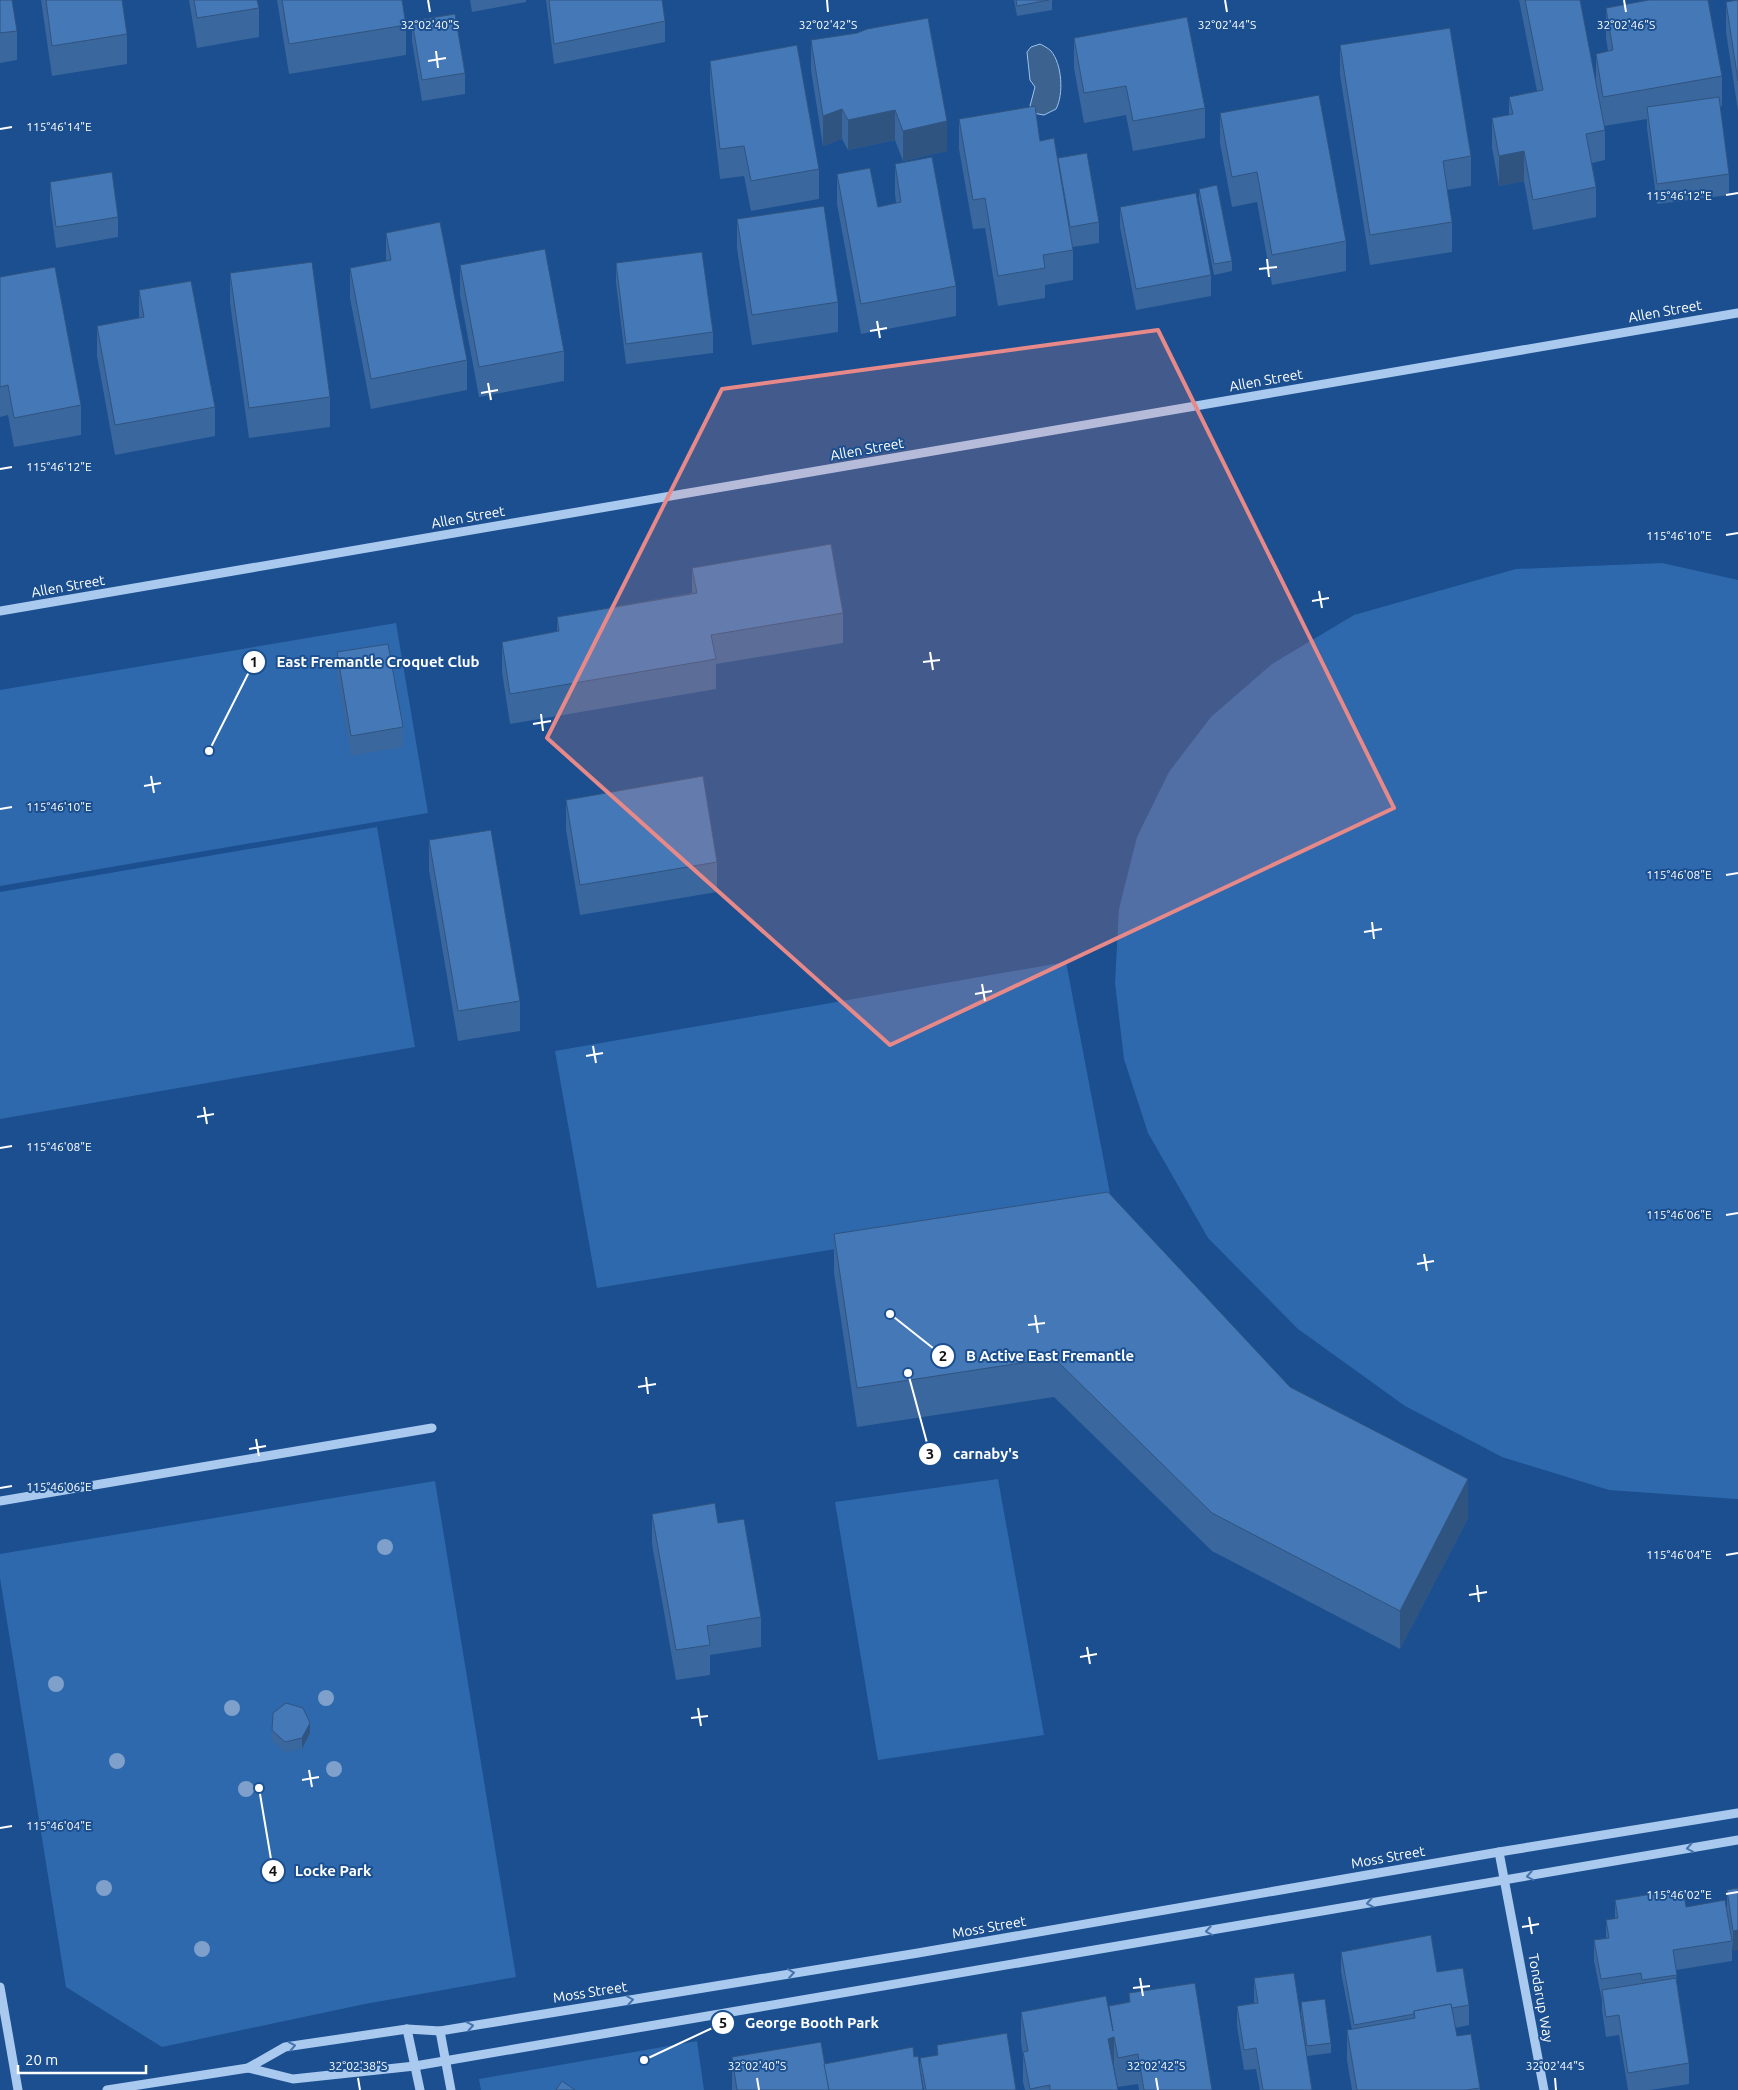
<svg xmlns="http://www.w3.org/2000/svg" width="1738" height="2090" font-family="Ubuntu,sans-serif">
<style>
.green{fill:#2e69ad}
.water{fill:#3c6290;stroke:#9cc4f0}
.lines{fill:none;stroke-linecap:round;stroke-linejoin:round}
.minor{stroke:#a9c9ee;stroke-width:9}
.tree{fill:#7ea0ca}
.wall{fill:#3a679d}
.shaded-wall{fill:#305480}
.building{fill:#4478b7;stroke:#305480}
.oneway{stroke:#4674ac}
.marked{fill:#e88989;fill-opacity:0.2;stroke:#e88989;stroke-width:4;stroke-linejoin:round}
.ticks{fill:none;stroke:#fff;stroke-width:2}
.labels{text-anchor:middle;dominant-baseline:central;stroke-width:4;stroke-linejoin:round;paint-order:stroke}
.street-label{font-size:14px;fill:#fff;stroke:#1b4f8f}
.ticks-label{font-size:12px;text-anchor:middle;fill:#fff;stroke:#1b4f8f;stroke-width:4;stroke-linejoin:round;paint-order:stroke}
.leader{fill:none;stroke:#fff;stroke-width:2}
.callout-dot{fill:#fff;stroke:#1b4f8f;stroke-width:2}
.mark-label{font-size:15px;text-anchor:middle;font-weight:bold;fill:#111}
.callout-label{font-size:15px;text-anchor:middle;font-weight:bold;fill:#fff;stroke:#1b4f8f;stroke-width:4;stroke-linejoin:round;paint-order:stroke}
</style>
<rect width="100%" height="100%" fill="#1b4f8f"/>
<!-- green -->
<g class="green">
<path d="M1662,563l76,17v919h-2l-127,-9 -107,-33 -97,-51 -107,-77 -90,-91 -60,-105 -24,-74 -9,-76 4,-74 18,-72 32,-65 42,-55 61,-53 82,-49 162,-46z"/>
<path d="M396,623l32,190 -428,73v-196z"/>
<path d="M377,827l38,220 -415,72v-227z"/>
<path d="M1066,962l46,242 -515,84 -42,-237z"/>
<path d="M998,1479l46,256 -166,25 -43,-258z"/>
<path d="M435,1481l81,496 -151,27 -203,43 -96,-60 -66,-409v-24z"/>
<path d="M697,2041l7,49h-223l-2,-11z"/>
</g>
<!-- water -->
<path class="water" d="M1040,44c4,2 8,4 11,7 11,13 13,43 5,58l-12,6 -11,-2 -3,-7 5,-19 -5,-7 -3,-28 4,-5z"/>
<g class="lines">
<!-- minor -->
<g class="minor">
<path d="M0,611l1738,-298"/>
<path d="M0,1501l432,-73"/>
<path d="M1499,1852l45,238"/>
<path d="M0,1987l18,103"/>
<path d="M407,2029l13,61"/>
<path d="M440,2031l11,59"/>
<path d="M248,2068l45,11 122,-13 1323,-226"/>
<path d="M107,2090l141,-22 37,-21 122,-18 33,2 478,-78 581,-101 239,-39"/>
</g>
</g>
<!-- trees -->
<g class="tree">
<circle cx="385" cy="1547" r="8"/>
<circle cx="56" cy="1684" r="8"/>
<circle cx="326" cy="1698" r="8"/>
<circle cx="232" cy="1708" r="8"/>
<circle cx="117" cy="1761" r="8"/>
<circle cx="334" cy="1769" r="8"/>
<circle cx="246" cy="1789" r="8"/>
<circle cx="104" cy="1888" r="8"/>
<circle cx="202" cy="1949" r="8"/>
</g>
<!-- wall -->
<g class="wall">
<path d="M0,0l17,31v29l-17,3z"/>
<path d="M41,0h81l5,34v30l-75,12z"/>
<path d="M189,0h68l2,8v29l-62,11z"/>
<path d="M277,0h125l4,25v30l-117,19z"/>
<path d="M470,0h56v2l-54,10z"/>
<path d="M546,0h116l3,21v21l-111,22z"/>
<path d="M1014,0h38v10l-35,6z"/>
<path d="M1519,0h61l16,83v-29l12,-3 -2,-13v-30l116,68v30h-2l9,68v21l-72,9 -10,-76v-9l-43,7 1,4v30l-13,3 4,24v30l-63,13 -9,-49 -25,5 -7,-38v-30l17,-3v-18l28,-6z"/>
<path d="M1738,0v111l-12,-79v-30z"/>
<path d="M412,21l53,52v21l-43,7 -10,-60z"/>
<path d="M1074,38l131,70v30l-72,13 -7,-36 -42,8 -10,-55z"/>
<path d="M811,40l136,111 -44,10 -8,-21 -47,10 -6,-11 -19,7 -12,-76z"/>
<path d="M1340,45l131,111v30l-24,4 5,32v30l-82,13 -30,-190z"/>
<path d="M710,61l109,108v30l-68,12 -7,-35 -24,3 -10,-88z"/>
<path d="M1220,113l126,128v30l-74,14 -15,-83 -25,5 -12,-64z"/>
<path d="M959,119l81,22 18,17 41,64v21l-26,4v33l-28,5v13l-47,8 -13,-78 -12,1 -14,-80z"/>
<path d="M895,164l61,122v30l-95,18 -24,-130v-30l41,33 18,-4 -1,-9z"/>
<path d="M50,182l68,35v20l-62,11 -6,-45z"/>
<path d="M1199,189l33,72v10l-18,4 -15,-76z"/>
<path d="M1120,207l91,68v21l-75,14 -16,-83z"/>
<path d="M737,219l101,83v30l-86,13 -15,-96z"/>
<path d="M386,233l81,127v30l-96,19 -21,-111v-30l36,-7z"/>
<path d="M616,263l97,69v21l-87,11 -10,-81z"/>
<path d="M460,265l104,86v30l-85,16 -19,-102z"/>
<path d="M230,273l100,124v30l-81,11 -19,-135z"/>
<path d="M0,277l81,128v30l-67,12 -6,-32 -8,2z"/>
<path d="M139,290l76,117v29l-100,19 -18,-99v-30l42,-8z"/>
<path d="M692,568l151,45v30l-127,21v25l-206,35 -8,-52v-30l55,-10v-15l135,-24z"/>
<path d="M337,652l66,75v20l-52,9 -14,-83z"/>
<path d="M566,800l151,62v30l-137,23 -14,-85z"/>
<path d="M429,840l91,161v30l-62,10 -29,-171z"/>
<path d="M834,1234l456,153 178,131 -68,131 -188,-98 -158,-154 -197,30 -23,-154z"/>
<path d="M652,1514l66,9 43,94v30l-51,8v20l-34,5 -24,-136z"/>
<path d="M272,1730l38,3 -8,16 -17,3 -13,-11z"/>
<path d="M1738,1888l-5,63 -1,-8v18l-56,9 1,14 12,79v21l-39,6h-22l-9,-55 -13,2 -4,-27v-10l-8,-39v-21l12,-2v-18l9,-1v-19l71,7 41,1v-18z"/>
<path d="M1341,1952l96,20 32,33v20l-14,3 2,8 23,52v2h-128l-5,-30v-30h5l-11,-58z"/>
<path d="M1254,1978l58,112h-52l-4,-21 -12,1 -7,-44v-20l17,-3z"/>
<path d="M1129,1993l83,97h-73l-1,-6 -20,3 -4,-20h-1l5,23h-93l-2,-8v-26l-2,-14v-30l88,3v-9l20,-4z"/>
<path d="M1301,2002l30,41v10l-24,3 -6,-43z"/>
<path d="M937,2045l79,45h-92l-4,-22v-10l17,-2z"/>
<path d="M732,2057l92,7 90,-7 9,33h-191z"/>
</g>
<!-- shaded-wall -->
<g class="shaded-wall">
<path d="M842,109v30l-19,7v-30z"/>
<path d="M895,110v30l-47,10v-30z"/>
<path d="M947,121v30l-44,10v-30z"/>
<path d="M1524,151v30l-25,5v-30z"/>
<path d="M1468,1479v39l-68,131v-38z"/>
<path d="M310,1723v10l-8,16v-11z"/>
<path d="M1738,1930v20l-5,1v-20z"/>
<path d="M1114,2037v30l-6,2v-30z"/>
</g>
<!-- building -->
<g class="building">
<path d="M0,0h12l5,31 -17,2z"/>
<path d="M46,0h76l5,34 -75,12z"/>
<path d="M194,0h63l2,8 -62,10z"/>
<path d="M282,0h120l4,25 -117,19z"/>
<path d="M549,0h113l3,21 -111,23z"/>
<path d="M1016,0h33l-32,6z"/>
<path d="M1525,0h55l25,130 -19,4 10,53 -63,13 -9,-49 -25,5 -7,-38 21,-4 -4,-17 34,-7z"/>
<path d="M1649,0h59l14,76 -119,21 -7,-43 17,-4 -7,-42z"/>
<path d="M1738,0v81l-12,-79z"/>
<path d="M455,14l10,59 -43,7 -10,-59z"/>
<path d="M1187,17l18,91 -72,13 -7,-35 -42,7 -10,-55z"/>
<path d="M928,18l19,103 -44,10 -8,-21 -47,10 -6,-11 -19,7 -12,-76 46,-7 10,-4z"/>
<path d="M1450,28l21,128 -28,5 9,61 -82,13 -30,-190z"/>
<path d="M797,45l22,124 -68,12 -7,-35 -24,3 -10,-88z"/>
<path d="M1319,95l27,146 -74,14 -15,-83 -25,5 -12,-64z"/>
<path d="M1719,97l10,77 -72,10 -10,-77z"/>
<path d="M1035,106l5,35 14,-3 19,112 -30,5 2,13 -47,8 -13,-78 -12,2 -14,-81z"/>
<path d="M1087,153l12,69 -29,5 -12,-69z"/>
<path d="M932,157l24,129 -95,18 -24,-130 33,-6 8,39 23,-5 -6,-38z"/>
<path d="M112,172l6,45 -62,10 -6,-45z"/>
<path d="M1217,185l15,76 -18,3 -15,-75z"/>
<path d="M1196,193l15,82 -75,14 -16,-82z"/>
<path d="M824,206l14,96 -86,13 -15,-96z"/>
<path d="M440,222l27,138 -96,19 -21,-111 41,-8 -5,-27z"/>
<path d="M545,249l19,102 -85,16 -19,-102z"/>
<path d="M702,252l11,80 -87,12 -10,-81z"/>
<path d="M312,262l18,135 -81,11 -19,-135z"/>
<path d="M55,267l26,138 -67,13 -6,-33 -8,2v-110z"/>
<path d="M191,281l24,126 -100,18 -18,-99 47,-9 -5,-27z"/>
<path d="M831,544l12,69 -132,22 5,24 -206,35 -8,-52 57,-11 -2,-14 140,-24 -5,-25z"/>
<path d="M388,644l15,83 -52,9 -14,-84z"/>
<path d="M703,776l14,86 -137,23 -14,-85z"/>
<path d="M491,830l29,171 -62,10 -29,-171z"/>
<path d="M1108,1192l182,195 178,92 -68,132 -188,-98 -158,-155 -197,30 -23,-154z"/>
<path d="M715,1503l3,20 26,-4 17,98 -54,9 3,19 -34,5 -24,-136z"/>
<path d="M286,1703l17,5 7,15 -8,15 -17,4 -13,-12 1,-17z"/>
<path d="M1738,1888v42l-5,1 -6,-41z"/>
<path d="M1683,1889l3,18 39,-7 7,41 -59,9 4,25 -35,5 -1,-7 -40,6 -7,-39 15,-2 -3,-18 12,-2 -3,-18z"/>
<path d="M1431,1935l6,37 26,-4 6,37 -17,3 -1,-4 -37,7v3l-60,11 -13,-73z"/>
<path d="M1294,1973l18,117h-49l-7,-42 -12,2 -7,-44 21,-3 -4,-25z"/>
<path d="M1676,1978l13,85 -61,10 -9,-58 -13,2 -4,-27z"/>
<path d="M1195,1983l17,107h-68l-6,-36 -20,4 -4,-21 -6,2 10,51h-68v-5l-20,4 -7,-37 5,-1 -7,-39 85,-16 7,35 -4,-25 21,-4 -1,-9z"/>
<path d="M1325,1999l6,44 -24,3 -6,-44z"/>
<path d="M1451,2004l6,32 14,-2 9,54 -14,2h-109l-10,-60 68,-12 -1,-7z"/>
<path d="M1007,2033l9,57h-90l-6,-32 18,-3 -1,-10z"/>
<path d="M821,2042l8,48h-92l-5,-33z"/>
<path d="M913,2047l1,10 4,-1 5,34h-94l-5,-26z"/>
<path d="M562,2081l13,9h-19z"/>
</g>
<!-- one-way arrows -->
<defs><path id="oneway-chevron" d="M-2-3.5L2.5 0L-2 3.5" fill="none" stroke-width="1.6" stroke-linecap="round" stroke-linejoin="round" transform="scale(1.25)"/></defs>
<g class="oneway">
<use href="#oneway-chevron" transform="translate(1690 1848) rotate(170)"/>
<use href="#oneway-chevron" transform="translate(1530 1876) rotate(170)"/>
<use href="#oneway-chevron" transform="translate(1370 1903) rotate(170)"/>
<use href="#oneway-chevron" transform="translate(1209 1931) rotate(170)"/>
<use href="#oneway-chevron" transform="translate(791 1973) rotate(-9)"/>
<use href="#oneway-chevron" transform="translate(630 2000) rotate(-9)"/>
<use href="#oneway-chevron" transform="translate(470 2026) rotate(-10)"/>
<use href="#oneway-chevron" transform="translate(292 2046) rotate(-11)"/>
</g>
<!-- marked area -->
<path class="marked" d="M1158,330l236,478 -504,237 -343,-307 175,-349z"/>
<!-- ticks -->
<path class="ticks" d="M428,0l2,12M827,0l1,12M1225,0l2,12M1624,0l2,12M436,51l2,17M428,61l18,-3M0,129l12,-2M1726,195l12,-2M1267,259l2,18M1259,269l18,-2M877,321l3,17M870,331l17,-3M488,383l3,17M481,393l17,-3M0,469l12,-2M1726,535l12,-2M1319,591l3,17M1312,601l17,-3M930,652l3,18M923,662l17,-2M541,714l2,17M533,724l18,-3M151,776l3,17M144,786l17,-3M0,809l12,-2M1726,875l12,-2M1372,922l2,17M1364,932l18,-3M982,984l3,17M975,994l17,-3M593,1046l3,17M586,1056l17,-3M204,1107l3,17M197,1117l17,-3M0,1148l12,-2M1726,1215l12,-2M1424,1254l3,17M1417,1264l17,-3M1035,1315l3,18M1028,1325l17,-2M646,1377l2,17M638,1387l18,-3M256,1439l3,17M249,1449l17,-3M0,1488l12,-2M1726,1555l12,-2M1477,1585l2,17M1469,1595l18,-3M1087,1647l3,17M1080,1657l17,-3M698,1708l3,18M691,1718l17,-2M309,1770l3,17M302,1780l17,-3M0,1828l12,-2M1726,1894l12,-2M1529,1917l3,17M1522,1927l17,-3M1140,1978l3,18M1133,1988l17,-2M358,2078l2,12M757,2078l2,12M1156,2078l2,12M1555,2078l1,12"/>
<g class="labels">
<!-- street labels -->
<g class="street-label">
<text transform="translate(1665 311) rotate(-10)">Allen Street</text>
<text transform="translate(1266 380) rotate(-10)">Allen Street</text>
<text transform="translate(867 449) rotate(-10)">Allen Street</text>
<text transform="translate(468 517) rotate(-10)">Allen Street</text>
<text transform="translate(68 586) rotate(-10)">Allen Street</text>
<text transform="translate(1388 1857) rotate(-10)">Moss Street</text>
<text transform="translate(989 1927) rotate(-10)">Moss Street</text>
<text transform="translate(590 1992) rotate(-9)">Moss Street</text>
<text transform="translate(1541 1998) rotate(80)">Tondarup Way</text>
</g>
</g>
<g class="ticks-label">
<text x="430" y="29">32°02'40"S</text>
<text x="828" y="29">32°02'42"S</text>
<text x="1227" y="29">32°02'44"S</text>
<text x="1626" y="29">32°02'46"S</text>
<text x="59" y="131">115°46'14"E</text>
<text x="1679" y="200">115°46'12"E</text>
<text x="59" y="471">115°46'12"E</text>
<text x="1679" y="540">115°46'10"E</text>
<text x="59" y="811">115°46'10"E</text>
<text x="1679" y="879">115°46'08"E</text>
<text x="59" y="1151">115°46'08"E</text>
<text x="1679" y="1219">115°46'06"E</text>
<text x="59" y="1491">115°46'06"E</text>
<text x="1679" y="1559">115°46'04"E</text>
<text x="59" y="1830">115°46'04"E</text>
<text x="1679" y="1899">115°46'02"E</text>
<text x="358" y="2070">32°02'38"S</text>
<text x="757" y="2070">32°02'40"S</text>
<text x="1156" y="2070">32°02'42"S</text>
<text x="1555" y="2070">32°02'44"S</text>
</g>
<!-- callouts -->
<path class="leader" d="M209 751L254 662M890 1314L943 1356M908 1373L930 1454M259 1788L273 1871M644 2060L723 2023"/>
<g class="callout-dot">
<circle cx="209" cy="751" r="5"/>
<circle cx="890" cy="1314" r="5"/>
<circle cx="908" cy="1373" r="5"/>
<circle cx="259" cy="1788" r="5"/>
<circle cx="644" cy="2060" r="5"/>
<circle cx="254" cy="662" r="12"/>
<circle cx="943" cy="1356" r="12"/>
<circle cx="930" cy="1454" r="12"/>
<circle cx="273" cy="1871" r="12"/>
<circle cx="723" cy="2023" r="12"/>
</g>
<g class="mark-label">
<text x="254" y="667">1</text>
<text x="943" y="1361">2</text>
<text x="930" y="1459">3</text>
<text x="273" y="1876">4</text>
<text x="723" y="2028">5</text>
</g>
<g class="callout-label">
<text x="378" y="667">East Fremantle Croquet Club</text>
<text x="1050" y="1361">B Active East Fremantle</text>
<text x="986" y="1459">carnaby's</text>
<text x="333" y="1876">Locke Park</text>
<text x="812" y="2028">George Booth Park</text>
</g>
<!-- scale -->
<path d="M18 2065v8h128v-8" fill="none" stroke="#ffffff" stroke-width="2.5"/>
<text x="25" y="2065" font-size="15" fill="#ffffff" stroke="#1b4f8f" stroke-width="4" paint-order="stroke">20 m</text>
</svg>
